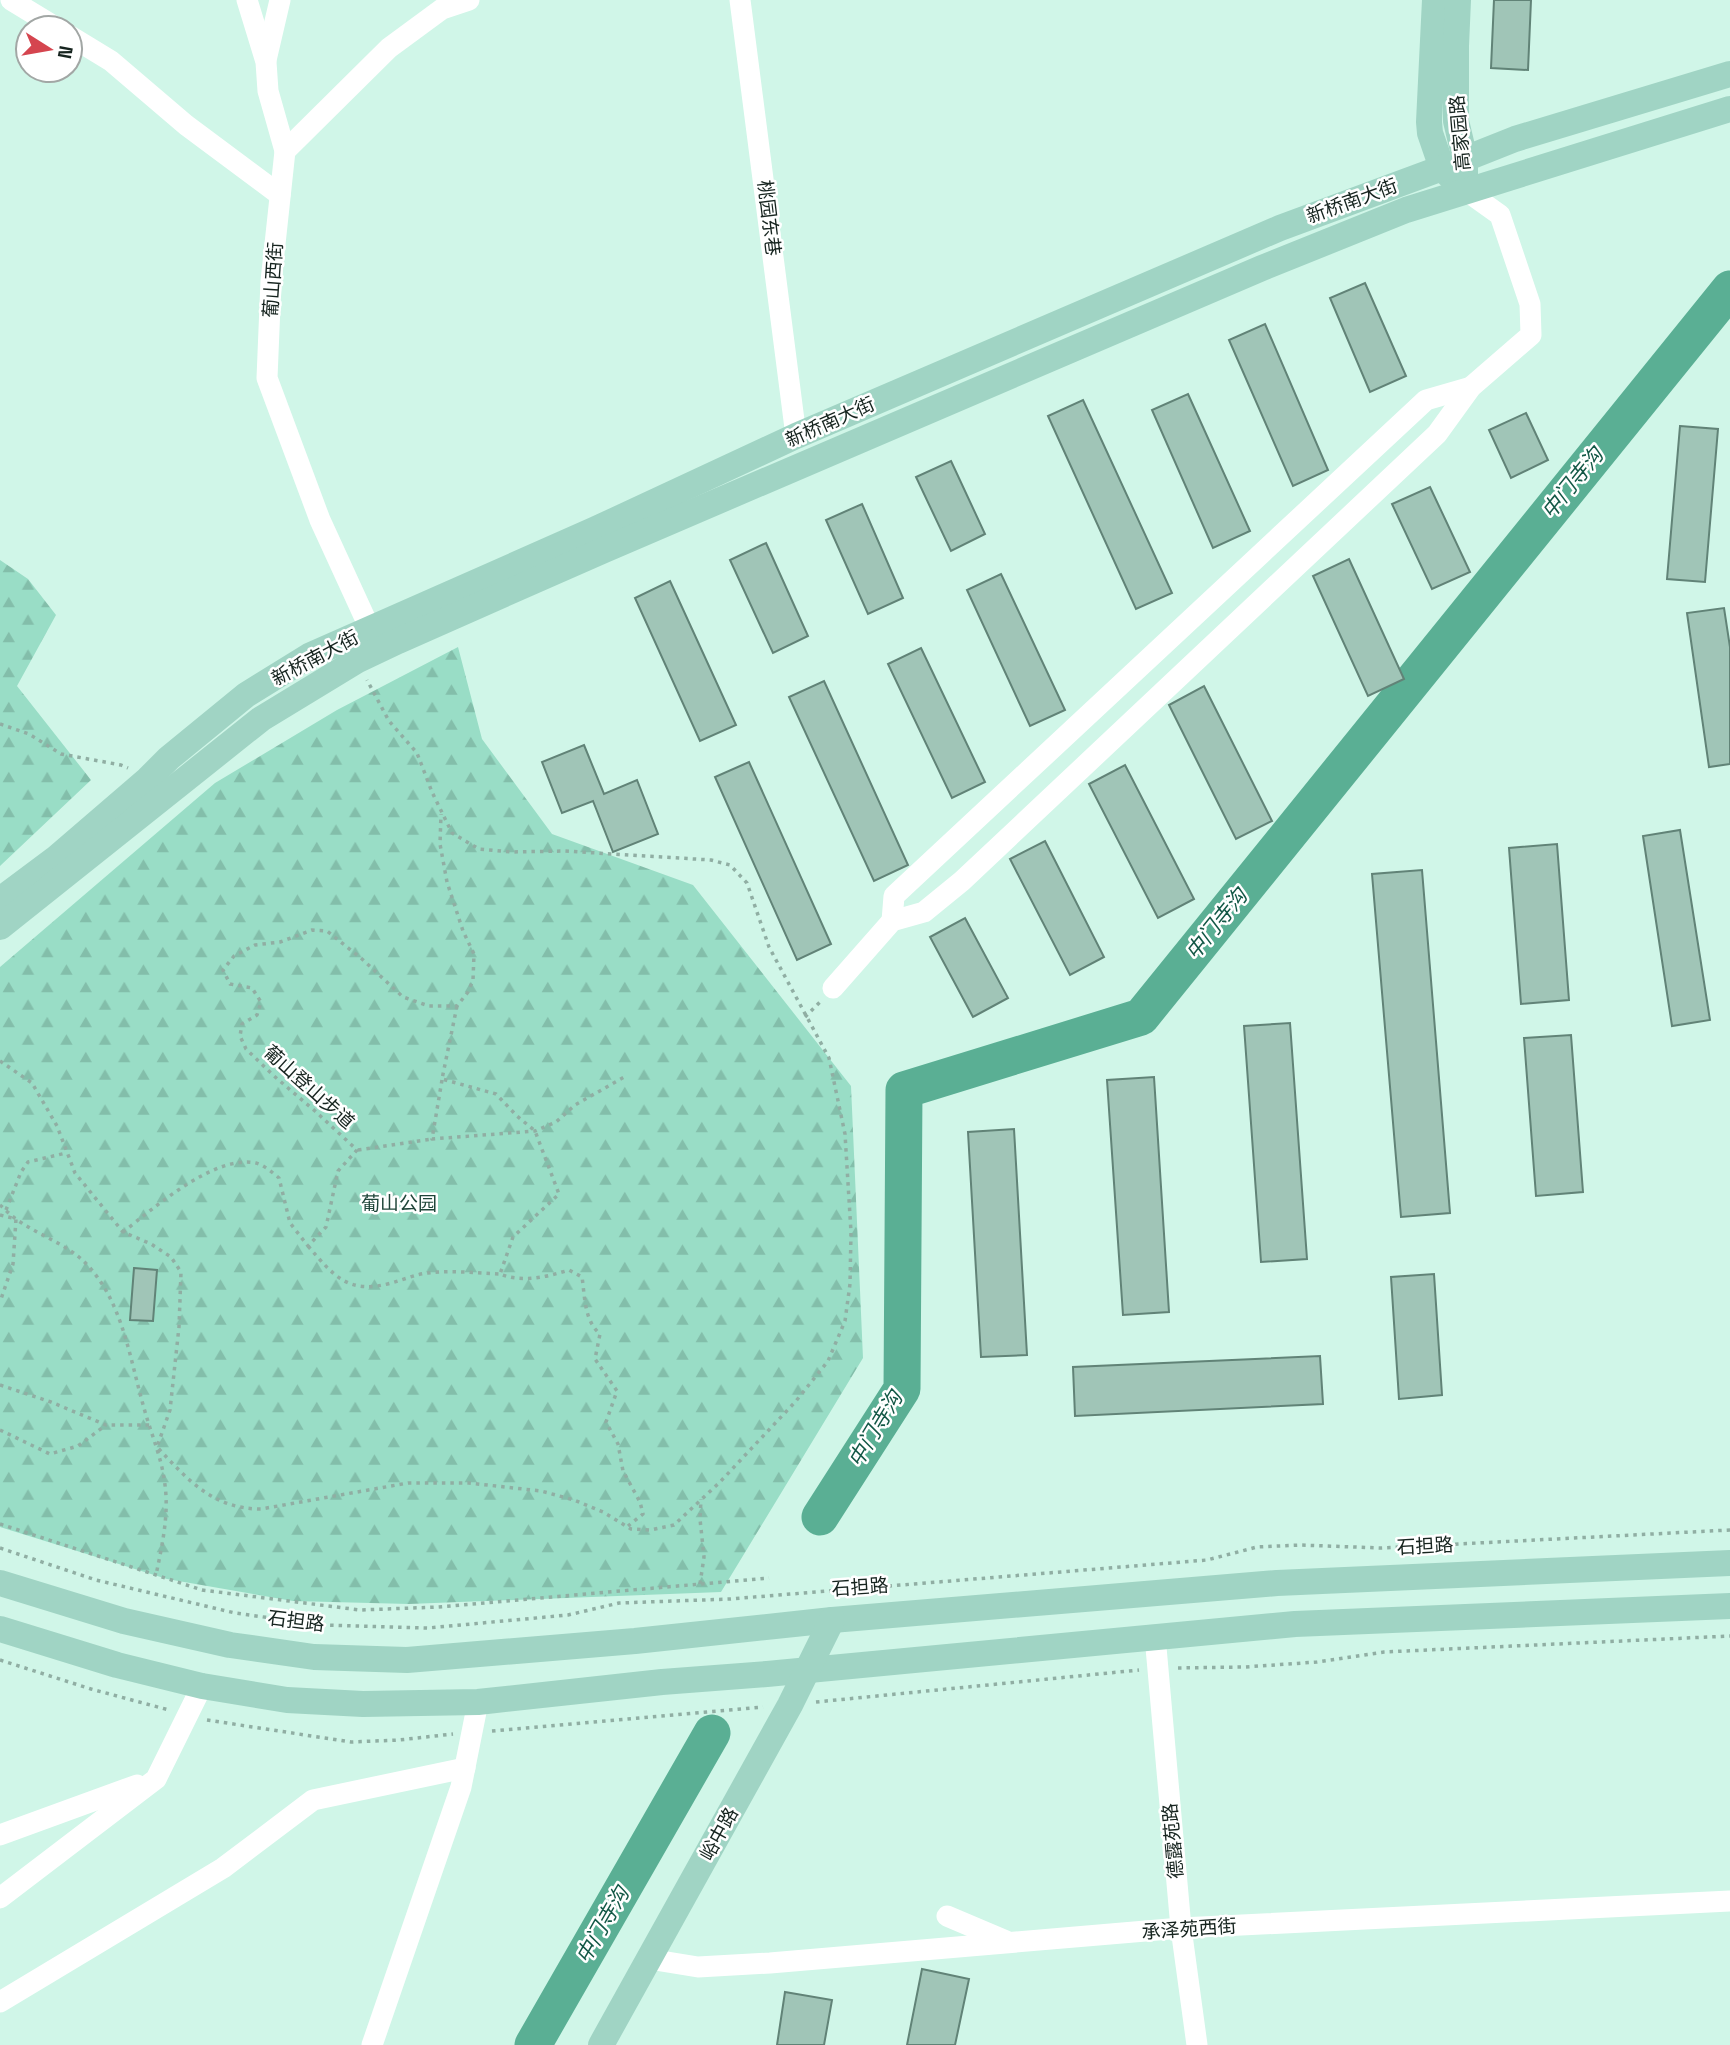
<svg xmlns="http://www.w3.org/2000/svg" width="1730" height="2045" font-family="'Space Grotesk','Noto Sans SC',sans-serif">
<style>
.forest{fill:url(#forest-firs)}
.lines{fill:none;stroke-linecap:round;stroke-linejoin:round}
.river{stroke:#5aaf94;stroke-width:37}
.building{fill:#a0c5b7;stroke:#618377;stroke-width:2}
.path{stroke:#90aea3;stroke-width:3.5;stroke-dasharray:3.5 5;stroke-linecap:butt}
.minor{stroke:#fff;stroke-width:21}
.major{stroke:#a0d4c4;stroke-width:26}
.labels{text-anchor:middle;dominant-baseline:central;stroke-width:5;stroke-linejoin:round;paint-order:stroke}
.street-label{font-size:19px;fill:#16241f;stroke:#fff}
.park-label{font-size:19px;fill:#1f4539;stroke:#fff}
.water-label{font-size:21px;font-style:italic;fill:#135846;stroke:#fff}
</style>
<defs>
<pattern id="forest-firs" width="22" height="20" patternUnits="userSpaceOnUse" patternTransform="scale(1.75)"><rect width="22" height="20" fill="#99ddc6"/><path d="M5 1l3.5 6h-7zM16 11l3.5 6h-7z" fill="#83beaa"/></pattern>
</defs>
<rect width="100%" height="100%" fill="#d0f6e8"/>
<!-- forest -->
<g class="forest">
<path d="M0,560l28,19 28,36 -39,71 74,94 -91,86z"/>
<path d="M458,647l24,92 70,95 141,51 158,201 12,272 -142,234 -312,12 -116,-3 -126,-22 -167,-52v-560l215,-184 122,-73z"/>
</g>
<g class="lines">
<!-- river -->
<g class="river">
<path d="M820,1517l82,-128 2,-299 237,-73 589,-728"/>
<path d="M533,2045l179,-312"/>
</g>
</g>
<!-- building -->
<g class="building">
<path d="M1494,0h37l-3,70 -37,-2z"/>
<path d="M1365,283l41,93 -36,16 -40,-94z"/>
<path d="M1265,324l63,146 -35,16 -64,-146z"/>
<path d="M1188,394l62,137 -37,17 -61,-138z"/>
<path d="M1083,400l89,193 -36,16 -88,-193z"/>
<path d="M1526,413l22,47 -37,18 -22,-48z"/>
<path d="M1680,426l38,3 -13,153 -38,-3z"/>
<path d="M951,461l34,73 -34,17 -35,-74z"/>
<path d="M1430,487l40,85 -38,17 -40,-85z"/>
<path d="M862,504l41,94 -35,16 -42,-94z"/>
<path d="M766,543l42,93 -35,17 -43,-93z"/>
<path d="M1349,559l55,120 -36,17 -55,-120z"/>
<path d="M1001,574l64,136 -35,16 -63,-136z"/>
<path d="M670,581l66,144 -36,16 -65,-143z"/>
<path d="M1724,608l6,39v117l-21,3 -22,-154z"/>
<path d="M921,648l64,134 -33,16 -64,-134z"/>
<path d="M824,681l84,184 -34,16 -85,-184z"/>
<path d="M1204,686l68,135 -36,18 -67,-134z"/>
<path d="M584,745l20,49 33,-14 21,54 -45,18 -20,-51 -31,12 -20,-51z"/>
<path d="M749,762l82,182 -34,16 -82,-183z"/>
<path d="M1125,765l69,134 -36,19 -69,-134z"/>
<path d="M1680,830l30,190 -38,6 -29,-190z"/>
<path d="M1045,841l59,116 -34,18 -60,-116z"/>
<path d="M1557,844l12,156 -48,4 -12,-156z"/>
<path d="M1422,870l28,343 -49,4 -29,-343z"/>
<path d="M965,918l43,80 -35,19 -43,-80z"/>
<path d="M1290,1023l17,236 -46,3 -17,-236z"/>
<path d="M1571,1035l12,157 -47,4 -12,-158z"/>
<path d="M1154,1077l15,235 -46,3 -16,-235z"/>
<path d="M1014,1129l13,226 -46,2 -13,-225z"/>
<path d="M134,1268l23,2 -4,51 -23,-1z"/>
<path d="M1434,1274l8,121 -43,4 -8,-122z"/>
<path d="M1320,1356l3,48 -248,12 -2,-49z"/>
<path d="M922,1969l47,10 -14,66h-48z"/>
<path d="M785,1992l47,8 -8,45h-47z"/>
</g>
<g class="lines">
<!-- path -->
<g class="path">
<path d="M0,724l29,10 32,20 60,11 7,3"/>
<path d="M457,1006l-15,73 54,15 21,22 18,15 24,63 -46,43 -13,37c23,9 46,3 69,-4l13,7c3,20 2,43 18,57l-5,25 22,32 -11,31 12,22 5,27 17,31 3,12 -15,12"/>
<path d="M805,1017l15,-15"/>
<path d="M0,1061l32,22 25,43 18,47 48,59 28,12 20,13 10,15 -2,55 -9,83 -13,37c31,33 56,62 104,62l147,-26h61l72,8 33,9 29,12 28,17 19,1 24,-5 46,-43 76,-81 32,-40 17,-40 5,-37 1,-52 -6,-98 -16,-76 -60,-111 -22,-64 -17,-18 -19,-5 -147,-9 -53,1 -32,-3 -27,-16 -20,-41 -15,-39 -28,-32 -22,-41"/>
<path d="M442,1080l-10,59 103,-8 21,-9 19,-17 51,-29"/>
<path d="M358,1150l74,-11"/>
<path d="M0,1205c5,4 10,10 16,14 25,18 55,26 75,50 33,39 39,91 53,139 7,26 18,50 21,77 4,30 -3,61 -9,90"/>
<path d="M6,1210l15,-38 7,-10 38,-9"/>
<path d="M0,1215l16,4 -3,45 -13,38"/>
<path d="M123,1232c31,-24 92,-78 133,-69 8,2 17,10 23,15l11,45 18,23 18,-19 12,-56 19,-21 -42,-39 -41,-35 -28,-27 -6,-13 2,-12 15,-9 4,-13 -9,-14 -22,-4 -7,-14 11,-14 21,-11 25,-3 32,-12 15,1 35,28 41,38 26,9h28l11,-14 5,-12 1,-26 -11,-23 -16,-49 -7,-38 1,-30"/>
<path d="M308,1246c26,30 40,49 83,37 12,-3 25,-9 37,-10 24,-3 48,0 72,1"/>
<path d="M0,1385l51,17 55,23h44"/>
<path d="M0,1430l50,24 28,-8 28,-21"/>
<path d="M0,1524l202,66 158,20 78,-3 331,-29"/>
<path d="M0,1548l96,32 139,33 86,12 107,3 140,-13 51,-12 111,-4 477,-39 50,-13 43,-2 81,3 349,-18"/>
<path d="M700,1584l4,-27 -4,-38 1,-20"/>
<path d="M0,1660l91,29 78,21"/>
<path d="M1178,1668l67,-1 72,-5 67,-10 346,-16"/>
<path d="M816,1702l323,-32"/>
<path d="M207,1720l144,22 48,-2 54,-6"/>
<path d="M492,1731l271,-24"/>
</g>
<!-- minor -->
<g class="minor">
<path d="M11,0l46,28"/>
<path d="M247,0l19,62 2,29 17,60"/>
<path d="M740,0l56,436"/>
<path d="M70,36l41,25 75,64 94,70"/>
<path d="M266,60l14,-60"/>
<path d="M370,629l-50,-109 -53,-142 4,-97 14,-130 104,-103 53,-39 27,-9"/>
<path d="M892,921l2,-25 532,-496 45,-13"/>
<path d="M833,988l59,-67 32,-9 38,-31 475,-447 34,-47 60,-52 -1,-31 -30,-89 -35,-25"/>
<path d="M1155,1636l26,292 16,117"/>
<path d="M0,1835l137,-50"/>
<path d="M0,1898l156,-119 46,-93"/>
<path d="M947,1916l59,25"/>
<path d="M649,1959l49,8 72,-4 411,-35 549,-27"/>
<path d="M0,2002l223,-134 90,-68 152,-32"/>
<path d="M372,2045l89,-258 17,-85"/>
</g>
<!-- major -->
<g class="major">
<path d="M1435,0l-6,122 1,11 12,35 11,11"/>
<path d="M1458,0l-2,46v75l9,38v16"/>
<path d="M0,900l55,-41 93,-80 21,-21 77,-63 63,-39 285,-126 202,-94 484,-208 162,-60 73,-29 215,-65"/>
<path d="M0,927l261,-208 97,-59 40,-19 206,-91 658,-282 144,-58 324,-101"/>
<path d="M0,1583l124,38 106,24 84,12 93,3 228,-19 197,-21 445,-37 453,-20"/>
<path d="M0,1629l117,36 85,21 85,14 76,4 115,-2 184,-20 105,-8 528,-50 435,-18"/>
<path d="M601,2045l189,-340 42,-85"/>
</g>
</g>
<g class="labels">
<!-- street labels -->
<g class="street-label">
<text transform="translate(1460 133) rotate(-95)">高家园路</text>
<text transform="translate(1352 201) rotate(-20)">新桥南大街</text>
<text transform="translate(769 218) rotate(83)">桃园东巷</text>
<text transform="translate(273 280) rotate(-86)">葡山西街</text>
<text transform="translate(830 422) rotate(-24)">新桥南大街</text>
<text transform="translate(315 658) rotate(-28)">新桥南大街</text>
<text transform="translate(309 1087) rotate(42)">葡山登山步道</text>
<text transform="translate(1425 1546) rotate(-3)">石担路</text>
<text transform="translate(860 1587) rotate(-4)">石担路</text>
<text transform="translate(296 1621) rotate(7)">石担路</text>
<text transform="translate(719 1834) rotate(-61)">峪中路</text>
<text transform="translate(1173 1841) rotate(-95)">德露苑路</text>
<text transform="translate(1189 1929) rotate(-4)">承泽苑西街</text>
</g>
<!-- park labels -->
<g class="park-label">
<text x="399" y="1203">葡山公园</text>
</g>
<!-- water labels -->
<g class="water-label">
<text transform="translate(1572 483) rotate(-51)">中门寺沟</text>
<text transform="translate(1216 924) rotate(-51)">中门寺沟</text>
<text transform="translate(875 1429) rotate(-59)">中门寺沟</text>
<text transform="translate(602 1925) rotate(-60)">中门寺沟</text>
</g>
</g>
<!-- north arrow -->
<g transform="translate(49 49) rotate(101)"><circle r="33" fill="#ffffff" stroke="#a2a7a5" stroke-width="2"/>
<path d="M0-5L12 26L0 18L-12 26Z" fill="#d5454f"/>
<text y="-10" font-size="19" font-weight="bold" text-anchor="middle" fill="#16241f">N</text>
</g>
</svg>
